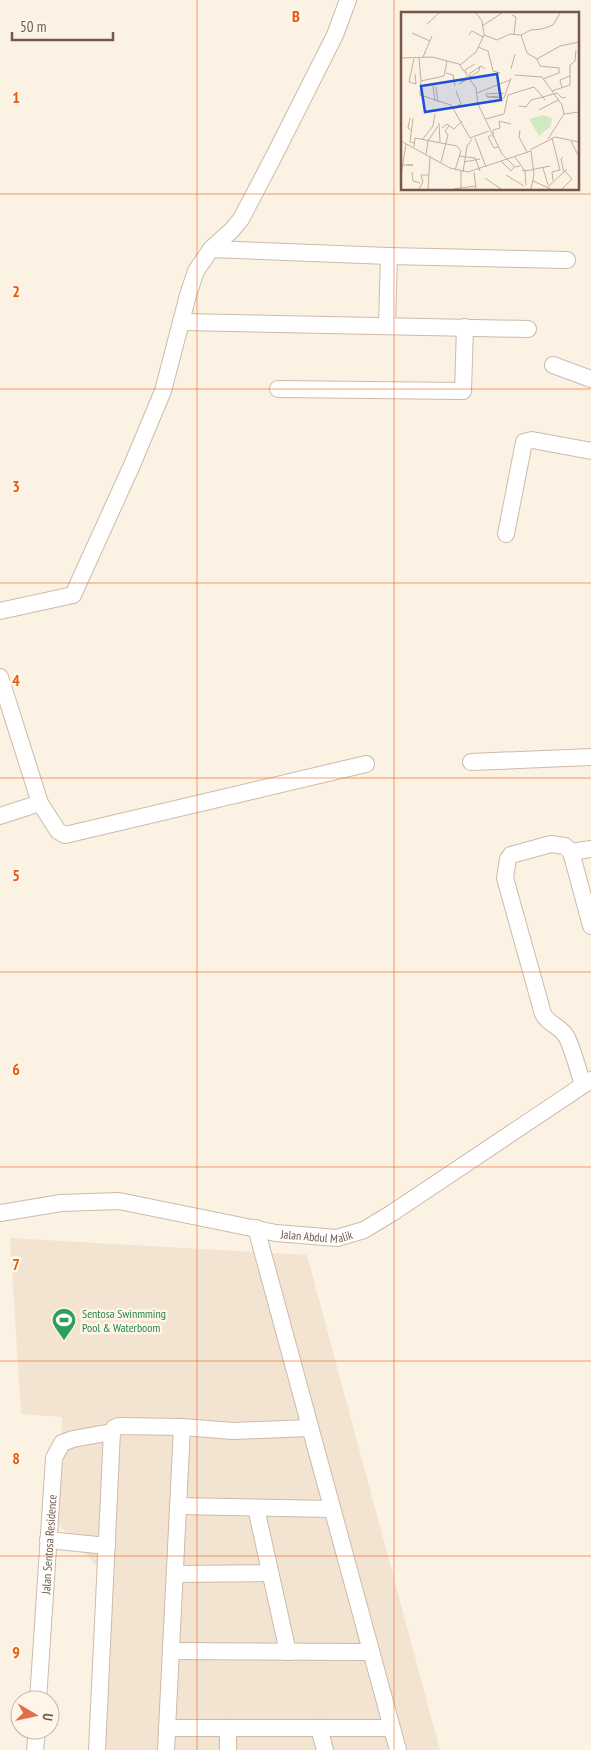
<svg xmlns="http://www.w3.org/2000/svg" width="591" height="1750" font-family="'PT Sans Narrow',sans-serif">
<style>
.residential{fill:#f3e4d1}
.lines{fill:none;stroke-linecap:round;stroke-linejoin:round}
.minor-casing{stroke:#cdbaaa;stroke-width:18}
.minor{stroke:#fff;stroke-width:16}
.grid{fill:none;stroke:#e8590c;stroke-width:1;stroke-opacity:0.55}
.labels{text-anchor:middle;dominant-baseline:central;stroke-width:5;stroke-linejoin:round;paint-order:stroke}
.street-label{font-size:12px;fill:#73594a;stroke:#fff6e9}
.leisure-label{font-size:12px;fill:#27864d;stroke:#fff6e9;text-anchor:start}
.inset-road{fill:none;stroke:#c1b0a1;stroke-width:1}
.view{fill:#1d4ed8;fill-opacity:0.15;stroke:#1d4ed8;stroke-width:2.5}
.inset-edge{fill:none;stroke:#73594a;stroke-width:2.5}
.grid-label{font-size:16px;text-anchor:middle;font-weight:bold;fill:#e8590c;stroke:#fff6e9;stroke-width:5;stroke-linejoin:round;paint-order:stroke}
</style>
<rect width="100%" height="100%" fill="#fcf2e3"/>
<!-- residential -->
<path class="residential" d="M10,1238l297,17 133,495h-347l12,-175 -46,-50 3,-108 -41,-3z"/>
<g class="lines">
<defs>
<g id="minor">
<path d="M211,249l178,7 178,4"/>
<path d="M181,322l347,7"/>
<path d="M387,325l2,-69"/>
<path d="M553,365l38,14"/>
<path d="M278,389l185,2 2,-64"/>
<path d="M506,534l18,-92 8,-2 59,11"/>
<path d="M0,611l73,-16 59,-130 31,-74 25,-96 8,-24 15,-22 21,-19 9,-11 32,-61 62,-123 13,-35"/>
<path d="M0,677l40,126 18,28 7,4 301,-71"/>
<path d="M471,762l120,-5"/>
<path d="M0,816l40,-13"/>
<path d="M571,852l20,-3"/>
<path d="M583,1085c-4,-12 -11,-39 -17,-49 -6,-10 -18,-12 -23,-22l-38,-136 3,-19 3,-4 40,-11 14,2 6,6 20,74"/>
<path id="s1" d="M0,1213l61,-10 58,-2 157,32 61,5 27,-8 28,-17 199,-133"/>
<path d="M256,1228l142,522"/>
<path d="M178,1506l154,3"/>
<path d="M256,1508l32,144"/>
<path d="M48,1540l59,6"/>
<path d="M175,1574l95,-1"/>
<path d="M171,1651l200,1"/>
<path id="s2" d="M38,1700l16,-242 8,-15 11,-4 39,-7"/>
<path d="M167,1728h224"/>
<path d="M228,1728v22"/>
<path d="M319,1728l6,22"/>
<path d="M35,1750l2,-20"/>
<path d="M97,1750l15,-318 2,-4 5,-2 63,1 51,4 76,-3"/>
<path d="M166,1750l16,-323"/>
</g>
</defs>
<!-- minor casing -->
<use href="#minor" class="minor-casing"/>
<!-- minor -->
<use href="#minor" class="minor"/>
</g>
<!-- grid -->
<path class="grid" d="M197,0v1750M394,0v1750M0,194h591M0,389h591M0,583h591M0,778h591M0,972h591M0,1167h591M0,1361h591M0,1556h591"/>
<!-- icons -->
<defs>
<symbol id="stadium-pin" viewBox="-11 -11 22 30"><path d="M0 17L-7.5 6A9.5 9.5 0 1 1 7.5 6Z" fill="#2e9e5b" stroke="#fff6e9"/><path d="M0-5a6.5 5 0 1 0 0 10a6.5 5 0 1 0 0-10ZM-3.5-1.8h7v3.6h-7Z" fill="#fff"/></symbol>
</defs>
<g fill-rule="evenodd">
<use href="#stadium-pin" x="50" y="1306" width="28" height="38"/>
</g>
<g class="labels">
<!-- street labels -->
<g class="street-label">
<text stroke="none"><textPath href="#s1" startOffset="321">Jalan Abdul Malik</textPath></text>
<text stroke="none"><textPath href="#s2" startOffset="156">Jalan Sentosa Residence</textPath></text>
</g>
<!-- leisure labels -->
<g class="leisure-label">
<text x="82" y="1313">Sentosa Swinmming<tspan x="82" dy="14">Pool &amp; Waterboom</tspan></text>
</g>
</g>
<!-- overview -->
<g transform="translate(401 12)">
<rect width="178" height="178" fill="#fcf2e3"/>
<path d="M142,103l9,3 -1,8 -12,10 -10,-17z" fill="#d1e9c2"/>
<path class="inset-road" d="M75,1l6,8 2,14M111,3l4,2 -2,17M26,12l12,-11M81,14l20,-13M11,21l18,8M68,23l3,-4 11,6M83,23l13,5 13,-6 11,1 10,-5 11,-1 11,-4 7,-12M120,23l6,18 10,6 3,7 19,2v5l-16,6M77,35l10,4 5,20 7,2M22,45l9,-21M0,46l31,-1 27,7M18,46l2,23 23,-5 3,-15M13,47l-5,23 7,2 -1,-10M136,47l23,-13 19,-4M58,52l17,24 2,16 24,50 13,13 5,-1M59,53l16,-13 8,-17M79,54l-1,5 -9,6 -1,-3 12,-8 4,3M110,57l4,-15M45,61l7,2 2,11M66,61l-2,-3 10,-6M114,63l27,2 20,28 2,9M66,66l-8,6 9,-5M20,69l-1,14 31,10 19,33 19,-7M32,74l2,15M35,75l2,15M161,76l-2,-8 10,-4M151,79l18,-6v-20l5,-4 1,-11M76,81l33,-13M85,82l1,3 14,-1 2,-3M85,82l17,-1M86,85l17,1 7,-20M144,88l-2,-3 14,-4 5,5 4,-1M118,94l7,1 5,-7 12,-3 -9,-10M53,96l7,-4 -5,-13M138,98l19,-10M9,106l-2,10 4,3M12,106l-3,24 5,1M85,107l18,-5 4,-19 26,-8M38,111l1,19M41,116l5,-4 7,5 8,-8M119,118l-1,7 8,15M90,123l-3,2 6,11 4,-1M92,125v-7l7,-2 -1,-7 12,3M74,126l11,29M151,126l8,32 -8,2 1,9M147,127l16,-25 15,-2M21,128l11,-14 2,-12M0,129l49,27 18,4 63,-21 3,23 -3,15M170,129l8,16M13,135l1,-9 42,8 4,5 -6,19M129,138l25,-13 24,5M25,142l2,-13 10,-15M58,144l16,2 5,13M114,145l10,14 25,-5M162,145l-2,2 3,13M100,149l10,10 3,-4M40,150l7,-27 -3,-4 4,-5M63,150l16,-3M1,153h11h-6M142,156l5,17M121,158l3,1 1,14M60,159v17M11,160l1,9 7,2M62,160l4,-26 5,-7M73,160l2,17M0,163l5,-31M105,163l18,11M84,166l16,11M132,169l18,8M147,175l19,-18M18,177l4,-7 -2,-7h7M27,177l2,-33M52,177l23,-3M161,177l10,-10 -7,-8"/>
<path class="view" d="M96,62l4,26 -76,12 -4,-26z"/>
<rect width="178" height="178" class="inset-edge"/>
</g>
<g class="grid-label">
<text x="296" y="22">B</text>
<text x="16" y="103">1</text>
<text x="16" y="297">2</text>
<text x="16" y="492">3</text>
<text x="16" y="686">4</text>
<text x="16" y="881">5</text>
<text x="16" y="1075">6</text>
<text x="16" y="1270">7</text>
<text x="16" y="1464">8</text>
<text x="16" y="1658">9</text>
</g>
<!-- north arrow -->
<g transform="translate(35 1715) rotate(99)"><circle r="24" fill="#fff6e9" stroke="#c7b7a9"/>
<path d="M0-4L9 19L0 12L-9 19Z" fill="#e36f4a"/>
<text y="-8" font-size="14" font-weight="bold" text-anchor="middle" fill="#73594a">U</text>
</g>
<!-- scale -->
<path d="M12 32v8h101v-8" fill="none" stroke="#73594a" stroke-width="2.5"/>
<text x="20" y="32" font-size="15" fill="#73594a" stroke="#fff6e9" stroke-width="4" paint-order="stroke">50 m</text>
</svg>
